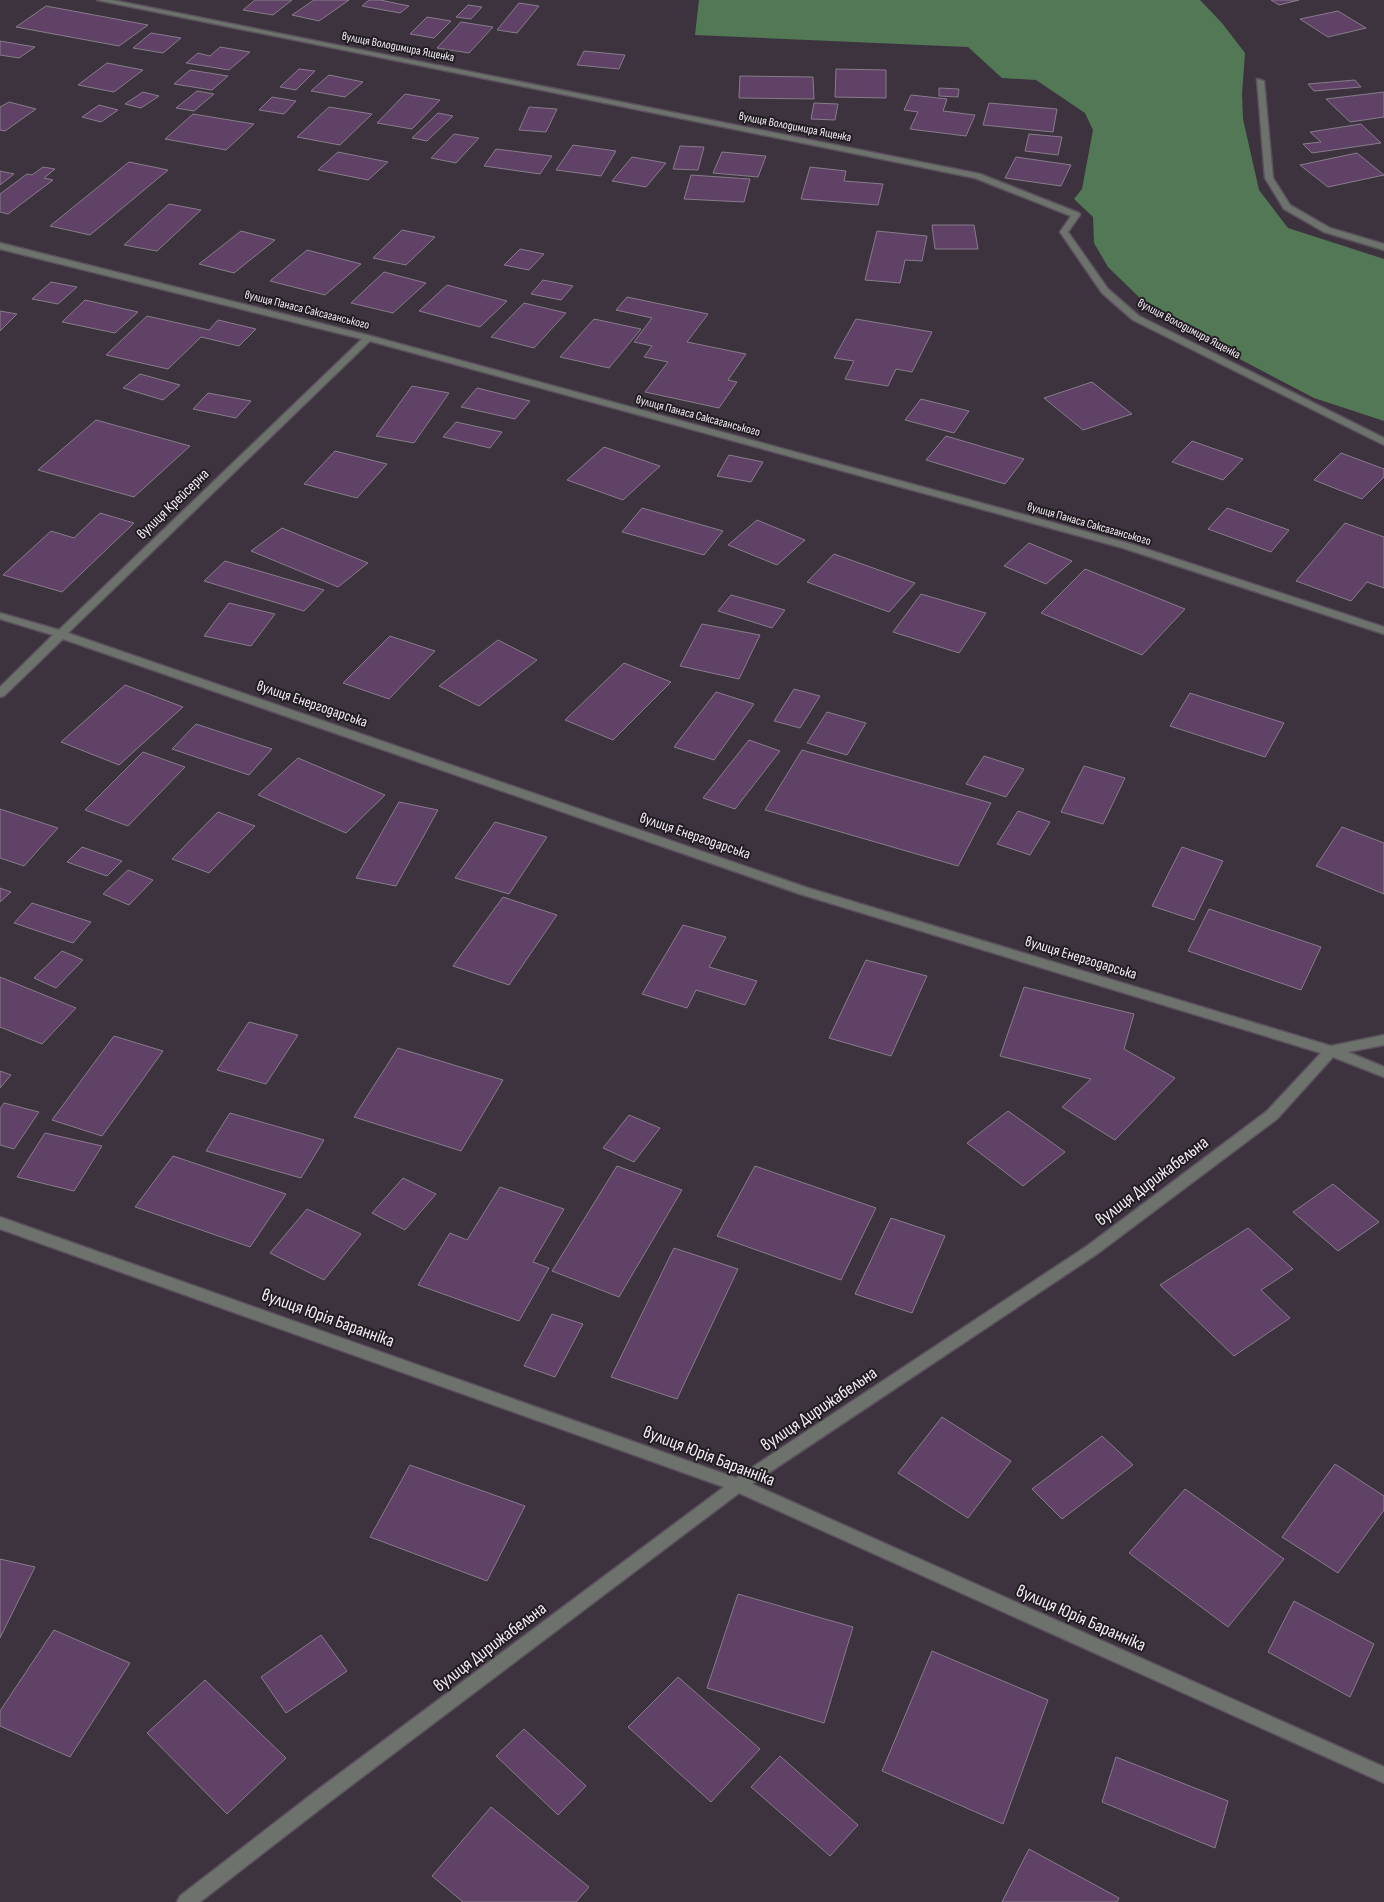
<svg xmlns="http://www.w3.org/2000/svg" width="1384" height="1902" font-family="'Sofia Sans Condensed',sans-serif">
<style>
.forest{fill:#537855}
.building{fill:#604267;stroke:#877c8a}
.lines{fill:none;stroke-linecap:round;stroke-linejoin:round}
.minor-casing{stroke:#5a515c;stroke-width:3}
.minor{fill:#6d726d;fill-rule:evenodd}
.labels{text-anchor:middle;dominant-baseline:central;stroke-width:4;stroke-linejoin:round;paint-order:stroke}
.far-street-label{font-size:12px;fill:#f3ecf4;stroke:#211d22}
.street-label{font-size:15px;fill:#f3ecf4;stroke:#211d22}
.near-street-label{font-size:18px;fill:#f3ecf4;stroke:#211d22}
</style>
<rect width="100%" height="100%" fill="#3d333f"/>
<!-- forest -->
<path class="forest" d="M699,0h501l22,23 23,30 -3,41 1,25 16,71 29,38 96,31v162l-70,-23 -118,-62 -55,-37 -33,-32 -14,-24 -1,-26 -19,-18 8,-10 11,-59 -8,-17 -49,-33 -34,-2 -34,-31 -273,-12z"/>
<!-- building -->
<g class="building">
<path d="M255,0h37l-19,15 -30,-5z"/>
<path d="M314,0h35l-30,21 -27,-6z"/>
<path d="M369,0h11l29,6 -9,7 -38,-7z"/>
<path d="M1271,0h28l-20,5z"/>
<path d="M519,3l20,3 -22,27 -20,-3z"/>
<path d="M468,5l14,2 -11,12 -15,-2z"/>
<path d="M46,6l102,19 -29,21 -103,-19z"/>
<path d="M1338,11l28,17 -38,9 -28,-18z"/>
<path d="M427,17l24,4 -17,17 -24,-4z"/>
<path d="M461,22l32,5 -24,26 -32,-5z"/>
<path d="M151,33l30,5 -18,15 -30,-5z"/>
<path d="M0,41l35,6 -16,11 -19,-3z"/>
<path d="M220,47l30,5 -21,18 -43,-7 12,-10 12,3z"/>
<path d="M584,51l41,4 -6,14 -42,-4z"/>
<path d="M107,63l36,7 -29,22 -36,-7z"/>
<path d="M299,69l16,2 -19,19 -16,-3z"/>
<path d="M836,69l50,1v28l-51,-1z"/>
<path d="M190,70l38,6 -16,14 -38,-6z"/>
<path d="M329,75l34,7 -18,15 -34,-6z"/>
<path d="M740,76l73,1 1,22 -75,-1z"/>
<path d="M1355,80l6,7 -47,4 -6,-7z"/>
<path d="M939,88l20,1 -1,8 -19,-1z"/>
<path d="M197,91l17,3 -20,17 -18,-3z"/>
<path d="M143,92l16,4 -18,12 -16,-4z"/>
<path d="M1384,92v25l-34,5 -24,-23z"/>
<path d="M405,94l35,6 -28,29 -35,-6z"/>
<path d="M911,95l36,4 -4,12 32,4 -9,21 -56,-7 8,-17 -14,-2z"/>
<path d="M272,97l24,4 -12,13 -25,-4z"/>
<path d="M9,102l27,7 -31,22 -5,-1v-23z"/>
<path d="M814,103l24,1 -3,16 -24,-1z"/>
<path d="M989,103l68,6 -4,23 -70,-7z"/>
<path d="M99,105l19,5 -17,12 -19,-5z"/>
<path d="M329,107l43,7 -32,31 -43,-8z"/>
<path d="M529,107l28,2 -11,23 -27,-2z"/>
<path d="M438,113l15,3 -26,25 -15,-3z"/>
<path d="M193,114l61,10 -28,26 -61,-11z"/>
<path d="M1361,124l20,19 -69,10 -9,-9 18,-2 -11,-10z"/>
<path d="M454,134l25,4 -23,25 -25,-5z"/>
<path d="M1029,134l33,3 -4,18 -33,-4z"/>
<path d="M573,145l43,6 -15,25 -45,-6z"/>
<path d="M680,146l24,1 -6,23 -25,-1z"/>
<path d="M496,149l56,7 -12,18 -56,-8z"/>
<path d="M338,152l50,10 -20,18 -50,-10z"/>
<path d="M722,152l44,4 -8,21 -45,-4z"/>
<path d="M1357,153l27,22 -56,12 -28,-22z"/>
<path d="M632,157l34,6 -20,24 -34,-6z"/>
<path d="M1016,157l55,8 -10,21 -56,-8z"/>
<path d="M129,162l39,8 -78,65 -40,-9z"/>
<path d="M43,167l12,2 -11,9 9,2 -45,34 -8,-2v-18l27,-20 5,1z"/>
<path d="M810,167l36,4 -2,10 39,3 -5,21 -77,-6z"/>
<path d="M0,171l14,3 -14,11z"/>
<path d="M691,175l59,4 -6,23 -60,-3z"/>
<path d="M169,204l32,6 -44,41 -33,-6z"/>
<path d="M932,225h42l4,24h-43z"/>
<path d="M402,230l33,7 -29,28 -33,-7z"/>
<path d="M241,231l34,9 -41,33 -35,-9z"/>
<path d="M877,231l50,5 -5,25 -17,-1 -5,23 -35,-3z"/>
<path d="M520,249l24,5 -15,16 -25,-5z"/>
<path d="M307,250l54,14 -36,31 -55,-14z"/>
<path d="M384,272l42,11 -33,30 -42,-10z"/>
<path d="M543,280l30,6 -12,14 -30,-6z"/>
<path d="M51,282l26,5 -19,17 -26,-5z"/>
<path d="M447,285l60,16 -27,26 -61,-16z"/>
<path d="M627,297l81,17 -21,28 59,12 -18,26 9,2 -18,26 -74,-16 23,-30 -24,-5 8,-11 -18,-4 18,-24 -36,-8z"/>
<path d="M85,300l53,12 -23,21 -53,-11z"/>
<path d="M524,303l42,10 -32,35 -43,-11z"/>
<path d="M0,311l17,3 -17,17z"/>
<path d="M147,316l62,14 9,-10 38,9 -17,17 -38,-9 -33,32 -62,-14z"/>
<path d="M594,319l47,10 -32,39 -49,-11z"/>
<path d="M856,319l76,13 -20,40 -16,-3 -8,17 -43,-7 9,-18 -20,-3z"/>
<path d="M140,374l40,11 -17,15 -40,-12z"/>
<path d="M1092,382l40,32 -49,16 -39,-32z"/>
<path d="M412,386l37,7 -35,50 -38,-7z"/>
<path d="M477,388l53,13 -15,18 -54,-12z"/>
<path d="M208,393l43,8 -15,17 -43,-9z"/>
<path d="M921,399l48,12 -15,22 -49,-13z"/>
<path d="M96,420l94,26 -56,51 -96,-27z"/>
<path d="M456,422l46,10 -12,16 -47,-11z"/>
<path d="M946,436l78,23 -19,25 -79,-24z"/>
<path d="M1192,441l51,18 -20,21 -51,-18z"/>
<path d="M604,447l56,19 -37,34 -56,-20z"/>
<path d="M335,451l52,13 -30,34 -53,-14z"/>
<path d="M1341,453l43,16v8l-22,22 -48,-19z"/>
<path d="M729,455l34,7 -12,20 -34,-6z"/>
<path d="M642,508l81,23 -19,24 -82,-23z"/>
<path d="M1227,508l62,22 -18,22 -63,-23z"/>
<path d="M100,513l34,10 -72,69 -59,-17 48,-44 23,7z"/>
<path d="M757,520l48,20 -28,25 -49,-20z"/>
<path d="M1345,523l39,14v51l-17,-6 -16,19 -55,-20z"/>
<path d="M282,528l86,35 -30,24 -87,-36z"/>
<path d="M1029,543l43,18 -26,23 -42,-18z"/>
<path d="M834,554l81,29 -26,29 -82,-30z"/>
<path d="M225,561l99,29 -20,21 -100,-30z"/>
<path d="M1085,569l100,40 -43,46 -101,-42z"/>
<path d="M921,594l65,19 -27,40 -66,-21z"/>
<path d="M731,595l54,15 -13,18 -54,-17z"/>
<path d="M229,603l46,11 -24,32 -47,-10z"/>
<path d="M702,624l58,11 -21,44 -59,-13z"/>
<path d="M390,636l45,15 -46,48 -46,-16z"/>
<path d="M498,640l39,20 -58,46 -40,-20z"/>
<path d="M624,663l47,19 -58,58 -48,-20z"/>
<path d="M125,685l58,22 -64,58 -58,-23z"/>
<path d="M794,689l26,7 -20,32 -26,-7z"/>
<path d="M716,692l38,12 -40,56 -40,-13z"/>
<path d="M1190,693l94,30 -19,34 -95,-31z"/>
<path d="M827,712l39,11 -19,32 -40,-12z"/>
<path d="M196,724l76,25 -23,26 -77,-26z"/>
<path d="M749,740l31,11 -45,58 -32,-11z"/>
<path d="M802,750l189,53 -33,63 -193,-56z"/>
<path d="M143,752l42,15 -57,59 -43,-16z"/>
<path d="M984,756l40,13 -18,28 -40,-13z"/>
<path d="M298,758l87,37 -39,38 -88,-38z"/>
<path d="M1084,766l41,12 -22,46 -42,-12z"/>
<path d="M399,802l39,8 -42,76 -40,-8z"/>
<path d="M0,809l58,19 -34,38 -24,-8z"/>
<path d="M1018,811l32,11 -20,33 -33,-11z"/>
<path d="M218,812l37,14 -46,47 -37,-14z"/>
<path d="M495,822l52,15 -38,57 -54,-16z"/>
<path d="M1342,827l42,16v51l-68,-28z"/>
<path d="M82,847l40,14 -15,15 -40,-14z"/>
<path d="M1182,847l41,14 -29,59 -42,-14z"/>
<path d="M128,870l25,10 -24,25 -26,-11z"/>
<path d="M0,888l11,4 -11,10z"/>
<path d="M503,897l54,18 -48,70 -56,-19z"/>
<path d="M32,903l59,19 -18,21 -59,-20z"/>
<path d="M1209,909l112,38 -20,43 -113,-39z"/>
<path d="M683,925l43,12 -17,30 48,14 -12,24 -49,-15 -9,18 -45,-14z"/>
<path d="M62,951l21,9 -27,28 -22,-10z"/>
<path d="M866,960l61,16 -36,80 -62,-18z"/>
<path d="M0,977l76,31 -34,36 -42,-17z"/>
<path d="M1024,987l110,27 -10,35 51,29 -60,62 -53,-33 29,-28 -91,-23z"/>
<path d="M249,1022l49,13 -32,49 -49,-14z"/>
<path d="M114,1036l49,15 -61,85 -50,-16z"/>
<path d="M398,1048l105,32 -42,71 -107,-34z"/>
<path d="M0,1071l11,4 -11,13z"/>
<path d="M4,1103l35,9 -25,37 -14,-4v-36z"/>
<path d="M1008,1111l57,41 -42,34 -56,-43z"/>
<path d="M230,1113l94,27 -23,38 -95,-27z"/>
<path d="M629,1115l31,13 -26,34 -31,-14z"/>
<path d="M45,1133l57,13 -28,45 -57,-14z"/>
<path d="M173,1156l113,38 -36,53 -115,-40z"/>
<path d="M617,1166l65,24 -63,107 -67,-26z"/>
<path d="M755,1166l121,42 -35,72 -124,-44z"/>
<path d="M403,1178l33,16 -31,36 -33,-17z"/>
<path d="M1333,1184l46,38 -41,29 -45,-39z"/>
<path d="M500,1187l64,22 -31,53 16,6 -30,53 -101,-36 32,-52 17,7z"/>
<path d="M307,1209l54,25 -37,46 -54,-27z"/>
<path d="M891,1218l54,18 -33,77 -57,-19z"/>
<path d="M1248,1228l45,41 -32,21 29,28 -56,38 -74,-71z"/>
<path d="M674,1248l64,21 -61,130 -66,-22z"/>
<path d="M552,1314l31,10 -28,53 -31,-11z"/>
<path d="M942,1417l69,44 -43,57 -70,-45z"/>
<path d="M1102,1436l31,29 -71,54 -30,-30z"/>
<path d="M1335,1464l49,32v14l-46,63 -56,-36z"/>
<path d="M410,1465l115,41 -38,75 -117,-44z"/>
<path d="M1185,1489l99,70 -56,68 -99,-74z"/>
<path d="M0,1559l35,8 -35,71z"/>
<path d="M738,1594l115,33 -29,96 -117,-35z"/>
<path d="M1294,1601l80,43 -24,53 -82,-45z"/>
<path d="M54,1630l76,33 -60,94 -70,-31v-15z"/>
<path d="M321,1635l26,36 -61,42 -25,-36z"/>
<path d="M932,1651l116,49 -45,124 -121,-53z"/>
<path d="M678,1677l82,72 -49,53 -83,-75z"/>
<path d="M205,1680l81,78 -59,56 -80,-81z"/>
<path d="M524,1729l62,57 -28,29 -62,-59z"/>
<path d="M780,1756l78,69 -28,31 -79,-69z"/>
<path d="M1116,1757l112,44 -13,47 -113,-46z"/>
<path d="M491,1807l98,80 -13,15h-113l-31,-26z"/>
<path d="M1029,1849l90,49 -2,4h-115z"/>
</g>
<g class="lines">
<defs>
<g id="minor">
<path d="M97,0h15l868,174 99,39 1,2 -12,17 40,57 31,27 245,122v7l-251,-125 -31,-27 -42,-61 11,-16 -96,-38z"/>
<path d="M1257,79l7,2 9,97 17,27 40,23 54,16v6l-60,-18 -40,-23 -19,-31z"/>
<path d="M0,243l371,93 760,208 253,83v7l-261,-86 -753,-207 -302,292 740,255 523,158 53,-11v10l-36,7 36,15v10l-51,-20 -56,62 -180,135 -345,230 632,283v16l-645,-290 -415,313 -124,96h-23l3,-6 132,-102 412,-307 -724,-258v-12l736,261 351,-232 180,-135 54,-58 -521,-159 -737,-255 -59,57 -4,1v-10l53,-52 -53,-16v-6l59,17 303,-291 -362,-90z"/>
</g>
</defs>
<!-- minor casing -->
<use href="#minor" class="minor-casing"/>
<!-- minor -->
<use href="#minor" class="minor"/>
</g>
<g class="labels">
<!-- far-street labels -->
<g class="far-street-label">
<text transform="translate(398 47) rotate(11)">вулиця Володимира Ященка</text>
<text transform="translate(795 127) rotate(11)">вулиця Володимира Ященка</text>
<text transform="translate(307 310) rotate(14)">вулиця Панаса Саксаганського</text>
<text transform="translate(1189 329) rotate(28)">вулиця Володимира Ященка</text>
<text transform="translate(698 416) rotate(15)">вулиця Панаса Саксаганського</text>
<text transform="translate(1089 524) rotate(16)">вулиця Панаса Саксаганського</text>
</g>
<!-- street labels -->
<g class="street-label">
<text transform="translate(173 504) rotate(-44)">вулиця Крейсерна</text>
<text transform="translate(312 704) rotate(19)">вулиця Енергодарська</text>
<text transform="translate(695 836) rotate(19)">вулиця Енергодарська</text>
<text transform="translate(1081 958) rotate(17)">вулиця Енергодарська</text>
</g>
<!-- near-street labels -->
<g class="near-street-label">
<text transform="translate(1152 1181) rotate(-37)">вулиця Дирижабельна</text>
<text transform="translate(328 1318) rotate(20)">вулиця Юрія Баранніка</text>
<text transform="translate(819 1409) rotate(-34)">вулиця Дирижабельна</text>
<text transform="translate(709 1456) rotate(21)">вулиця Юрія Баранніка</text>
<text transform="translate(1081 1618) rotate(24)">вулиця Юрія Баранніка</text>
<text transform="translate(490 1647) rotate(-37)">вулиця Дирижабельна</text>
</g>
</g>
</svg>
